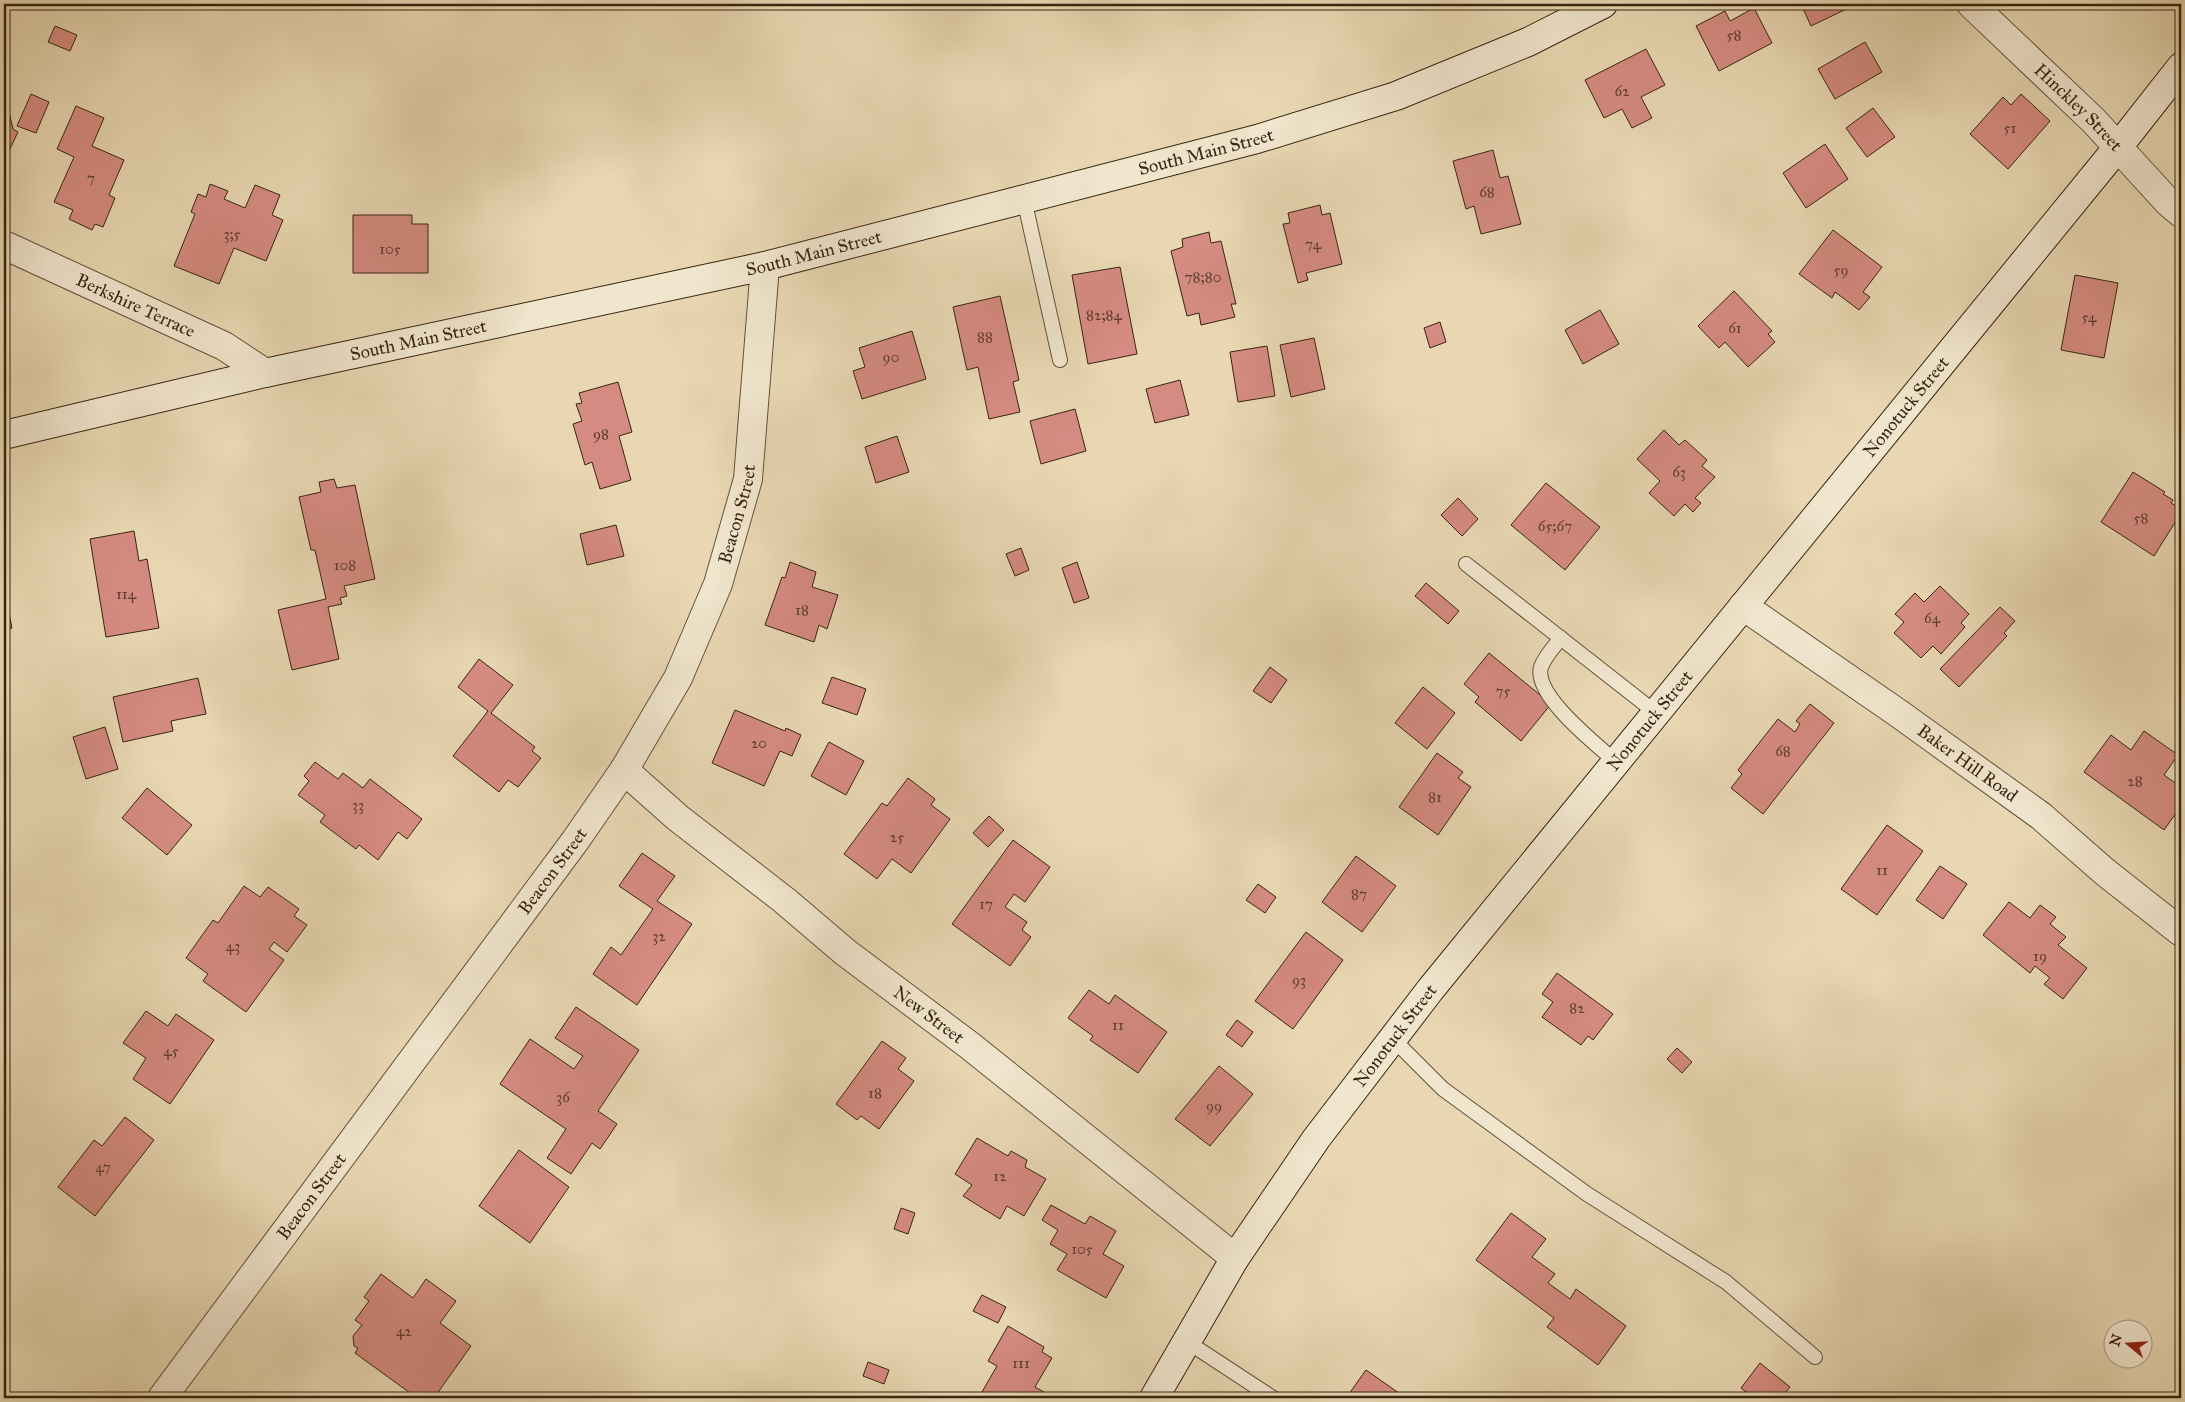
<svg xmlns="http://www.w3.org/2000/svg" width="2185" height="1402" font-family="'IM FELL Great Primer',serif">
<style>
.building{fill:#d58b81;stroke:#372512}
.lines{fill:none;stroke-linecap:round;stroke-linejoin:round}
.lane-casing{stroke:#63523a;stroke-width:16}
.street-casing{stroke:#63523a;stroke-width:30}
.secondary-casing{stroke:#372512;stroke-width:30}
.lane{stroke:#f0e5cd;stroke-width:14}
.street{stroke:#f0e5cd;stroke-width:28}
.secondary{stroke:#f0e5cd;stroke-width:28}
.labels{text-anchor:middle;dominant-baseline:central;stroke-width:4;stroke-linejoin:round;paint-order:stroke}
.number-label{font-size:15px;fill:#5e3e2e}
.street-label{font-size:18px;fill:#372512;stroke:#f0e5cd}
</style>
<rect width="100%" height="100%" fill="#e8d7b2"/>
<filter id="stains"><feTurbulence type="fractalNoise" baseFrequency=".004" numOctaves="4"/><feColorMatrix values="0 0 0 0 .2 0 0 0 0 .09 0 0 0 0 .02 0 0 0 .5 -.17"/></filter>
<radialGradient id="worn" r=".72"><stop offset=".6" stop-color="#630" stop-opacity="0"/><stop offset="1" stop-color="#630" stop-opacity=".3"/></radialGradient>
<!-- building -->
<g class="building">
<path d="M1801,4h56l-46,22z"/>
<path d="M1754,8l18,35 -53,28 -23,-45 29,-15 5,10z"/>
<path d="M55,26l22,9 -7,16 -22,-9z"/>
<path d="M1865,42l17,30 -47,27 -17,-30z"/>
<path d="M1646,49l19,36 -24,12 11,21 -20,10 -10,-19 -18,9 -19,-38z"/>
<path d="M31,94l18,8 -13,31 -19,-7z"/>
<path d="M2021,94l29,27 -42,48 -38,-35 33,-37 8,8z"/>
<path d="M4,106l4,2 5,21 5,3 -10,21 -4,-2z"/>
<path d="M76,106l28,12 -12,28 32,14 -15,35 6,3 -12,29 -8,-3 -3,6 -23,-11 4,-9 -19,-8 20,-45 -17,-8z"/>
<path d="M1873,108l22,29 -28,20 -21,-29z"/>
<path d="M1825,144l23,35 -42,29 -23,-35z"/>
<path d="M1493,150l7,28 8,-2 13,48 -40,10 -7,-28 -8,3 -13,-48z"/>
<path d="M210,184l18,7 -4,8 21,9 10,-23 25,10 -8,20 11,5 -17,41 -32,-13 -15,36 -45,-18 21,-52 -4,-2 7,-18 8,3z"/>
<path d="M1320,205l2,10 8,-2 12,51 -36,9 2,7 -10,3 -15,-59 7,-1 -2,-10z"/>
<path d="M353,215h59v9h16v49h-75z"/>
<path d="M1833,230l49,37 -19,25 7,5 -11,13 -24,-18 -3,6 -33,-24z"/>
<path d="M1209,232l2,11 10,-2 15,63h-5l4,13 -34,8 -2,-12 -12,3 -16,-65 12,-4 -1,-8z"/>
<path d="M1120,267l17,87 -49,10 -16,-89z"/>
<path d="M2075,275l43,8 -14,75 -43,-8z"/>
<path d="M1734,291l38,40 -4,3 7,8 -27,25 -23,-25 -6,6 -21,-22z"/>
<path d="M1000,296l19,84 -6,2 7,30 -31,7 -11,-52 -11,3 -14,-63z"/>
<path d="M1600,310l19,34 -36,20 -18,-34z"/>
<path d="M1440,322l6,20 -16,6 -6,-20z"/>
<path d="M912,331l14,48 -64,20 -9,-28 12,-4 -6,-19z"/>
<path d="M1314,338l11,51 -34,8 -11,-52z"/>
<path d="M1267,346l8,50 -37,6 -8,-50z"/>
<path d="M1180,380l9,35 -34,8 -9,-34z"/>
<path d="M618,382l14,50 -13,4 12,44 -31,9 -8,-27 -7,3 -12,-41 9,-3 -6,-17 6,-1 -3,-10z"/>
<path d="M1075,409l11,42 -45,13 -11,-43z"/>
<path d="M1664,430l15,15 6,-5 22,20 -5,6 13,11 -20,21 6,5 -8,9 -8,-8 -11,12 -25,-23 11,-12 -23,-22z"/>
<path d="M897,436l12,36 -33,11 -11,-36z"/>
<path d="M2133,472l32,20 -2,2 10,6 -2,3 10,6v4l-27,43 -53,-34z"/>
<path d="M334,479l3,9 18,-3 20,94 -31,7 3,10 -7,2 2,6 -14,3 11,52 -47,11 -14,-60 48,-11 -11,-49h-4l-12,-53 22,-5 -2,-10z"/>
<path d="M1546,483l54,44 -35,43 -54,-45z"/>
<path d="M1458,498l20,21 -16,17 -21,-21z"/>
<path d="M616,525l8,31 -37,9 -7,-31z"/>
<path d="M134,531l5,30 8,-2 12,69 -53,9 -16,-98z"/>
<path d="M1021,548l8,22 -14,6 -9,-22z"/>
<path d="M790,562l26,10 -4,15 26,8 -11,34 -8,-4 -5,17 -49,-17 17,-48 3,1z"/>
<path d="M1077,562l12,36 -15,5 -12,-35z"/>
<path d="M1426,583l33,28 -11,13 -33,-28z"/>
<path d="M1940,586l29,28 -8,9 4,4 -24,27 -8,-8 -12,12 -27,-25 10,-11 -9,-8 20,-21 9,9z"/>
<path d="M2000,607l15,14 -11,12 3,3 -48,51 -19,-18z"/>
<path d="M8,609l4,19 -8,2v-20z"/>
<path d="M1489,653l62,51 -30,37 -46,-39 4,-5 -15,-13z"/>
<path d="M479,659l34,26 -22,28 44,34 -3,4 9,7 -23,29 -10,-7 -9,12 -46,-36 35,-45 -30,-24z"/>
<path d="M1270,667l17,13 -16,23 -18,-12z"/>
<path d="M832,677l34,12 -9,26 -35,-12z"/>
<path d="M198,678l8,36 -35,7 2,10 -50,11 -10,-45z"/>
<path d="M1423,687l32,26 -28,36 -32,-26z"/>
<path d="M1810,704l24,19 -71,91 -32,-26 11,-14 -4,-4 40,-51 17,13 5,-8 -4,-3z"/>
<path d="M735,710l50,21 1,-3 15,7 -9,21 -12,-5 -16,35 -52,-23z"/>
<path d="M105,727l13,42 -32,10 -13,-42z"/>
<path d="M2144,731l34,24 -14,20 17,12v19l-17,24 -80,-58 27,-37 20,15z"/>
<path d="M829,742l35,19 -18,34 -35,-19z"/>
<path d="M1437,753l26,19 -5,6 13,9 -33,48 -39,-28z"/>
<path d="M315,762l23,17 5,-6 20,15 7,-9 52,40 -15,20 -9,-7 -20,28 -19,-15 -3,4 -36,-27 5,-7 -27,-20 11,-14 -5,-5z"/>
<path d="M908,778l27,21 -4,6 19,14 -39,54 -19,-14 -15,20 -33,-25 38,-51 5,3z"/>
<path d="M147,788l45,37 -25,30 -45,-37z"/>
<path d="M989,816l15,14 -16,17 -15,-14z"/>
<path d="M1887,825l36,26 -46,64 -36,-26z"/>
<path d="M1013,840l37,27 -25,35 -11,-8 -9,13 22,15 -5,8 9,7 -21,29 -58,-42z"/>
<path d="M642,853l33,23 -18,25 35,23 -55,81 -44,-31 18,-27 10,8 32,-46 -34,-23z"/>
<path d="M1356,856l40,30 -34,46 -40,-30z"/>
<path d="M1940,866l27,18 -24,35 -27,-19z"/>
<path d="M1258,884l18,13 -11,16 -19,-13z"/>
<path d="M244,886l16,11 8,-10 31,22 -5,7 13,9 -20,27 -13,-10 -5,7 15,11 -38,52 -43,-31 5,-7 -22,-16 27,-38 5,3z"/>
<path d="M2009,902l21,16 10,-13 16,12 -6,7 16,13 -8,8 29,23 -24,31 -19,-15 6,-6 -15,-12 -5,7 -47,-38z"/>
<path d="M1306,932l37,28 -50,69 -38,-28z"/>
<path d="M1557,973l56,41 -20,26 -5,-4 -7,9 -39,-28 11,-15 -11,-8z"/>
<path d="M1089,990l20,14 6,-9 52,37 -29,41 -48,-33 3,-4 -25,-18z"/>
<path d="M576,1007l63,43 -41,61 19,13 -17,25 -8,-6 -21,31 -24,-16 19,-29 -66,-45 30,-45 44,30 9,-13 -28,-18z"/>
<path d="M146,1011l22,15 8,-12 38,26 -44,64 -37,-25 13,-21 -23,-15z"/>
<path d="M1237,1020l16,12 -11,15 -16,-12z"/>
<path d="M882,1041l24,17 -8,11 16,12 -35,48 -18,-13 -4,4 -21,-16z"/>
<path d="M1677,1048l15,14 -10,11 -15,-14z"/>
<path d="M1219,1066l34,28 -43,52 -35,-27z"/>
<path d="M125,1117l29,23 -59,76 -37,-29 36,-47 8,6z"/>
<path d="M977,1138l31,18 3,-5 16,9 -2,7 21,12 -22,37 -17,-10 -7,13 -37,-23 9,-11 -17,-11z"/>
<path d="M519,1150l50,37 -39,56 -51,-37z"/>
<path d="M1051,1205l34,19 5,-8 26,15 -13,23 21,12 -18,32 -49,-28 10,-16 -17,-10 8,-14 -16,-10z"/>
<path d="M901,1208l14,5 -7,21 -14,-5z"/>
<path d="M1511,1213l35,26 -14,18 23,17 -7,9 22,16 6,-10 50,37 -28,39 -51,-38 7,-9 -78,-58z"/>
<path d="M381,1274l32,24 13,-19 30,22 -16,22 31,23 -37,52h-17l-62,-45 3,-5 -4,-2 -1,-10 9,-11 -7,-5 14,-19 -5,-4z"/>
<path d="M982,1295l24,12 -8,16 -25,-12z"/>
<path d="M1008,1326l36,21 -2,5 10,6 -17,29 16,9 -1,2h-58l-10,-6 15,-26 -9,-5z"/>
<path d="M868,1362l21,8 -5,14 -21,-8z"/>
<path d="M1760,1363l30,24 -9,11 -6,-2 -2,2h-19l-13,-10z"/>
<path d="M1366,1370l40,28h-60z"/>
</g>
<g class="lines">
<defs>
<g id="lane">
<path d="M1024,199l36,161"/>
<path d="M1466,564l189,148"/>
<path d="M1561,638c-7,9 -16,18 -20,29 -8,28 55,77 74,94"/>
<path d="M1393,1039l50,50 144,105 139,88 89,75"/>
<path d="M1186,1341l87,57"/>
</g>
<g id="street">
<path id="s1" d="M1971,4l123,117 74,81 13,11"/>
<path id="s2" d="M4,245l220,101 41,27"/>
<path id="s3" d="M1743,606l155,107 143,103 64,56 76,60"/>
<path id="s4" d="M624,770l54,48 106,82 61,52 124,93 266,213"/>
<path id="s5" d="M162,1398l413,-557 49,-71 54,-92 40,-94 30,-105 17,-213"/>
</g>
<g id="secondary">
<path id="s6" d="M4,435l261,-62 500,-107 492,-127 139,-43 132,-54 75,-38"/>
<path id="s7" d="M1154,1398l81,-140 81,-119 114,-149 688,-843 63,-80"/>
</g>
</defs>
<!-- lane casing -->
<use href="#lane" class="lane-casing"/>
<!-- street casing -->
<use href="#street" class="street-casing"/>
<!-- secondary casing -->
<use href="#secondary" class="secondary-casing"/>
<!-- lane -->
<use href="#lane" class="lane"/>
<!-- street -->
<use href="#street" class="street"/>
<!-- secondary -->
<use href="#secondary" class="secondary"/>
</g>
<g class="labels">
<!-- number labels -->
<g class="number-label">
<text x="1734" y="35">58</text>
<text x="1622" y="91">62</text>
<text x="2010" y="128">51</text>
<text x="91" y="178">7</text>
<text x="1487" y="192">68</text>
<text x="232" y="234">3;5</text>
<text x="1313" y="244">74</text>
<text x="390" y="249">105</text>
<text x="1841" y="270">59</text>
<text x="1203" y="277">78;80</text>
<text x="1104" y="315">82;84</text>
<text x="2089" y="317">54</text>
<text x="1735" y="328">61</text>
<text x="985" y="337">88</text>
<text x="891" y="357">90</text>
<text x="601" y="434">98</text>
<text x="1679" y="472">63</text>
<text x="2141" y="518">58</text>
<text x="1555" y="526">65;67</text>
<text x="345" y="565">108</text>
<text x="126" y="594">114</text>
<text x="802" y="610">18</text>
<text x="1932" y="618">64</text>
<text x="1503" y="691">75</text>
<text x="759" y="743">20</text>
<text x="1783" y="751">68</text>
<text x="2135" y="781">28</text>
<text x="1435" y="797">81</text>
<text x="358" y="805">33</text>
<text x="897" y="837">25</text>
<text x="1882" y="870">11</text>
<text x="1359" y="894">87</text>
<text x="986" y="904">17</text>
<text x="659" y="936">32</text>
<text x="233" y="946">43</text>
<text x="2040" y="956">19</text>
<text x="1299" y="980">93</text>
<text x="1577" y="1008">82</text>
<text x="1118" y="1025">11</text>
<text x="171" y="1051">45</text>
<text x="875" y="1093">18</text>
<text x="563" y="1097">36</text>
<text x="1214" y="1106">99</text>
<text x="103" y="1167">47</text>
<text x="1000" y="1176">12</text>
<text x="1082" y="1249">105</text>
<text x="404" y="1331">42</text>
<text x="1021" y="1363">111</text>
</g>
<!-- street labels -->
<g class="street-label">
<text stroke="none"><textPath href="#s1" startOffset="149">Hinckley Street</textPath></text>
<text stroke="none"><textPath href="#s6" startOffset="1235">South Main Street</textPath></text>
<text stroke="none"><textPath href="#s6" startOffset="830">South Main Street</textPath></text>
<text stroke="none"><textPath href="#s2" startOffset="145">Berkshire Terrace</textPath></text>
<text stroke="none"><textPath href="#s6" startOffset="425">South Main Street</textPath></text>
<text stroke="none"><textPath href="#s7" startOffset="1246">Nonotuck Street</textPath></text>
<text stroke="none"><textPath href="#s5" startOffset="1061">Beacon Street</textPath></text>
<text stroke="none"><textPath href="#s7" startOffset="841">Nonotuck Street</textPath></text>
<text stroke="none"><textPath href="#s3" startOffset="274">Baker Hill Road</textPath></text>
<text stroke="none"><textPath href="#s5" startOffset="656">Beacon Street</textPath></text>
<text stroke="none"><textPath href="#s4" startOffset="391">New Street</textPath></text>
<text stroke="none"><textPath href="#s7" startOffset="436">Nonotuck Street</textPath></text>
<text stroke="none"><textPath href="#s5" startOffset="251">Beacon Street</textPath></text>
</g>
</g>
<!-- margin -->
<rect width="2185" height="1402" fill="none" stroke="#e8d7b2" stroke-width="20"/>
<rect x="5" y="5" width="2175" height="1392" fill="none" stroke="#372512" stroke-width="2.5"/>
<rect x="10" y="10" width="2165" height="1382" fill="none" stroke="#372512"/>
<!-- north arrow -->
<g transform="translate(2128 1344) rotate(288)"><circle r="24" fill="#f0e5cd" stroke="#a69882"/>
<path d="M0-4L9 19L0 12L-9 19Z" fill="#8f2418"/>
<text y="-8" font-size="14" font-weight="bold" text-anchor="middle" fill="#372512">N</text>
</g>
<rect width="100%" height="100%" filter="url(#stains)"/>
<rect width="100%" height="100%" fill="url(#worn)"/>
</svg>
